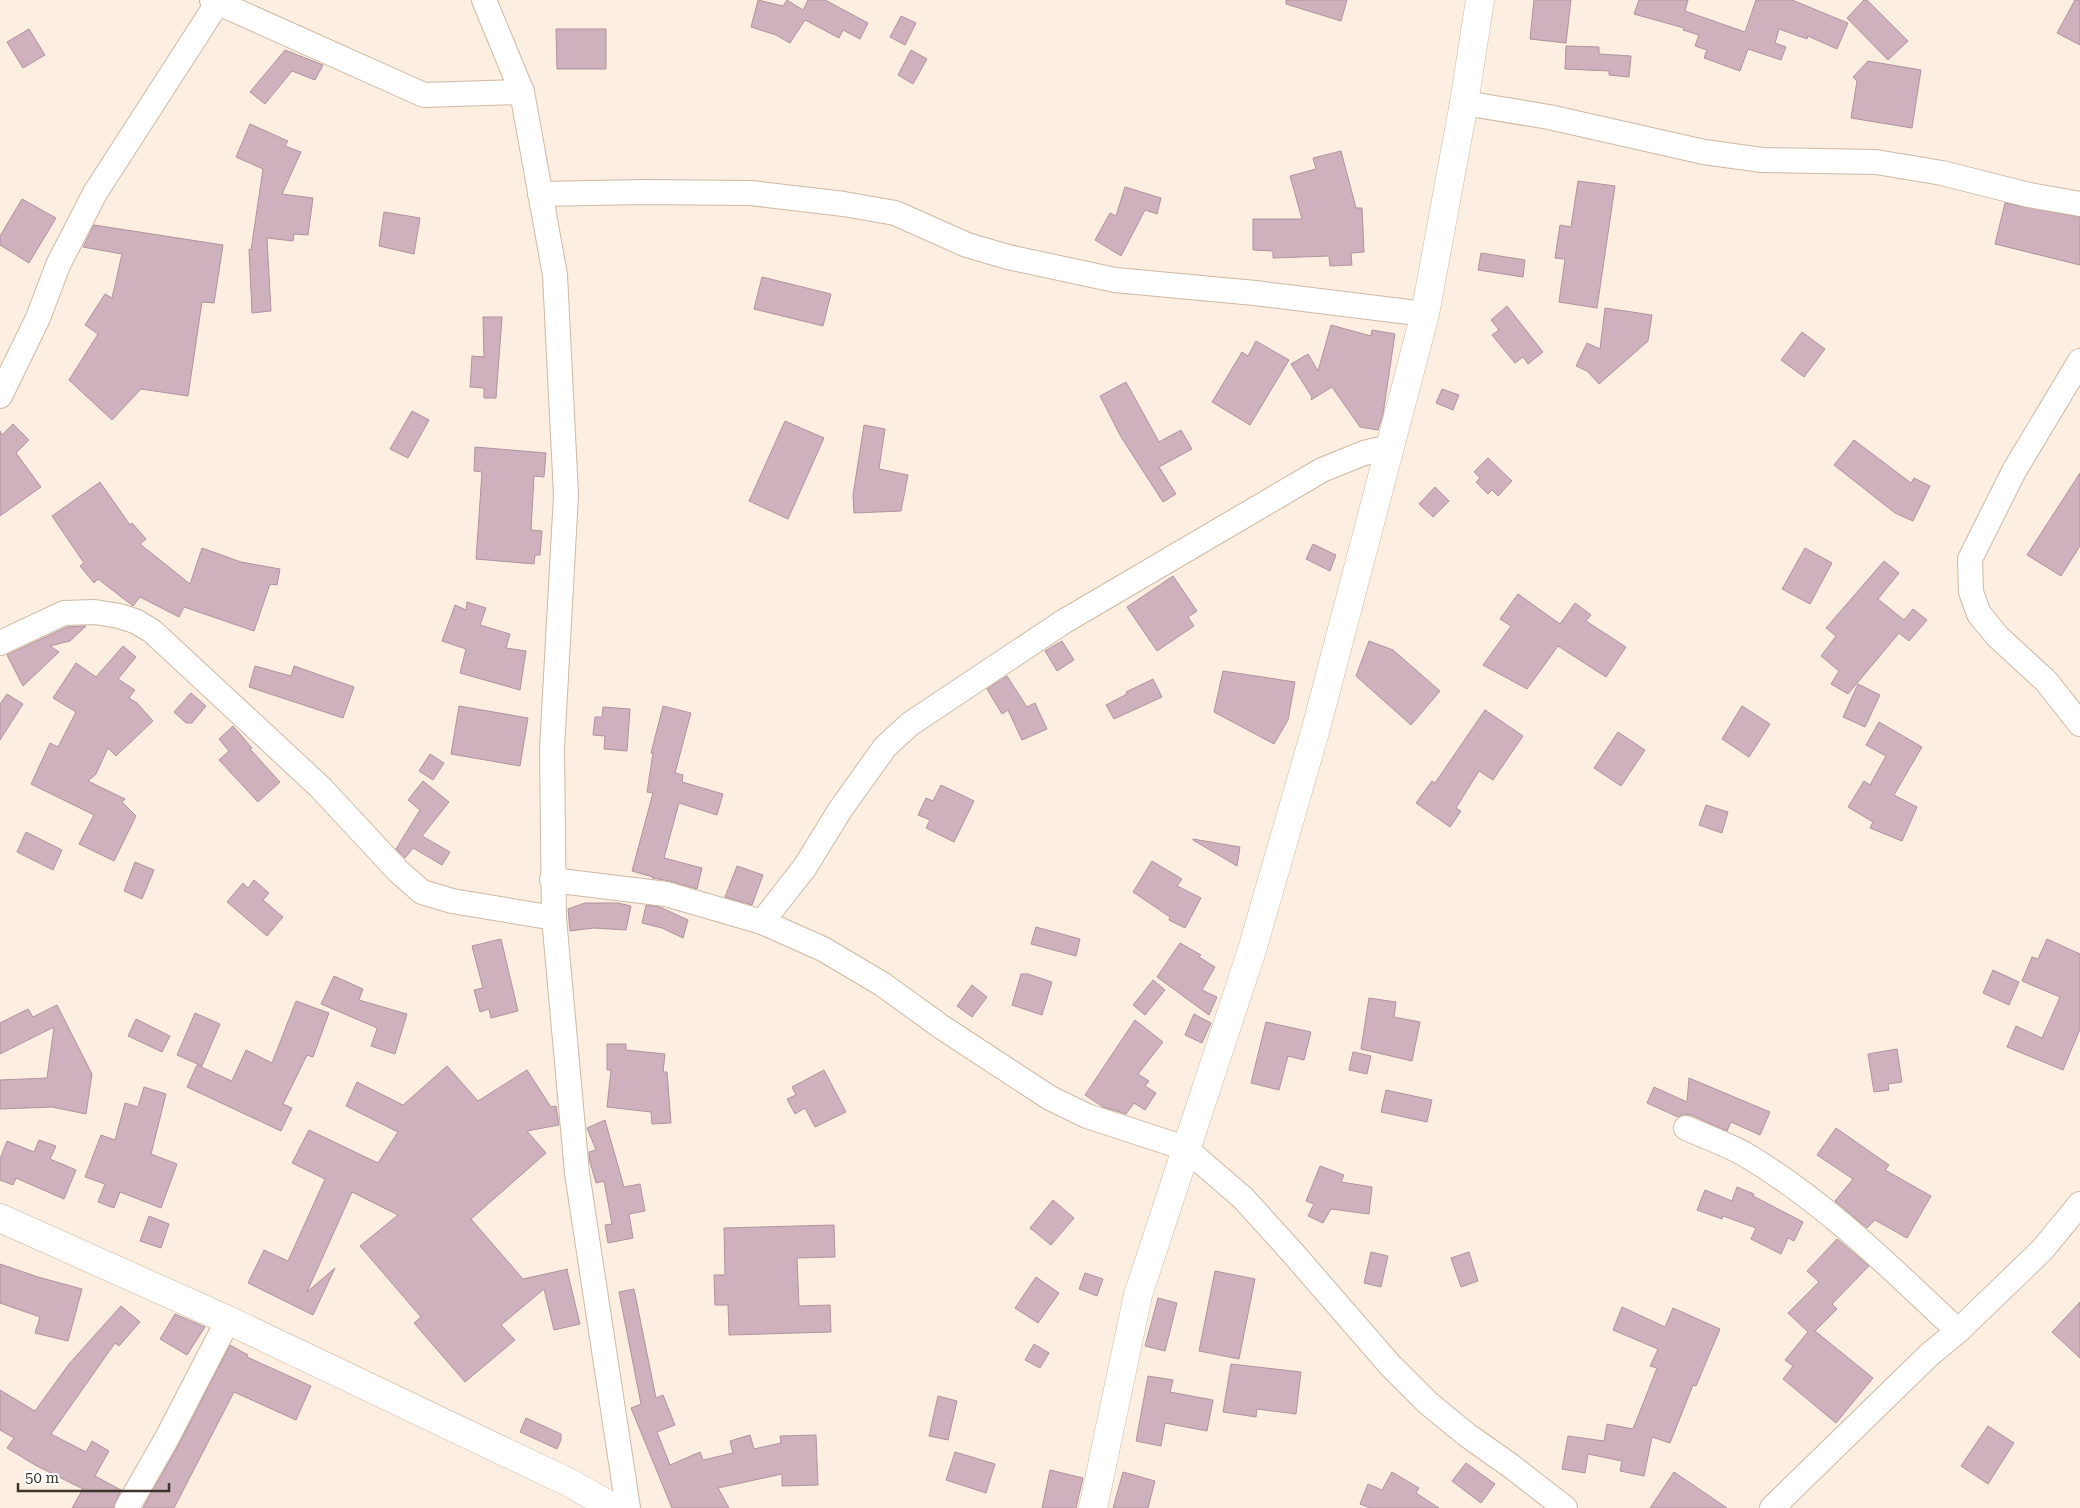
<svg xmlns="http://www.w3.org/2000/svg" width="2080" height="1508" font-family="'Roboto Serif',serif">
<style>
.building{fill:#ceb1bc;stroke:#b0939e}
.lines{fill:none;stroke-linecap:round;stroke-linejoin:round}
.minor-casing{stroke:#ceb9a5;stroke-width:26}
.secondary-casing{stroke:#ceb9a5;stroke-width:29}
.minor{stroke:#fff;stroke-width:24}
.secondary{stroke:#fff;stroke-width:28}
</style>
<rect width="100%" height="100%" fill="#fceee1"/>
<!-- building -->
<g class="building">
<path d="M758,0l25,6 4,-6 16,10 5,-10h17l43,23 -8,16 -17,-9 -4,8 -34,-18 -15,23 -14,-8 -25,-8z"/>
<path d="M1286,0h61l-6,21 -55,-17z"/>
<path d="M1534,0h37l-5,43 -36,-4z"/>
<path d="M1639,0h49l-3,11 60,21 11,-32h36l56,23 -11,26 -29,-13 -1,3 -28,-10 -4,14 11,4 -5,13 -33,-11 -8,22 -36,-13 3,-8 -12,-4 4,-11 -16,-5 1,-2 -50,-14z"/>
<path d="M1864,0h3l41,41 -20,19 -41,-42z"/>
<path d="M2075,0h5v45l-23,-12z"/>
<path d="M901,16l15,7 -11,22 -15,-8z"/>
<path d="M29,29l16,26 -22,13 -16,-26z"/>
<path d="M556,29h50v40h-49z"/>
<path d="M1566,46l33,1v7l32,2 -2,21 -20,-2v-4l-44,-2z"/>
<path d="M285,50l38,15 -8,15 -23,-9 -27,33 -15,-12z"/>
<path d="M911,50l16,9 -14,25 -15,-9z"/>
<path d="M1868,61l53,9 -9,58 -61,-10 6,-37 -4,-4z"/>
<path d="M250,124l38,17 -3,5 16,6 -19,42 31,4 -5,37 -14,-1 -1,7 -26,-3 4,73 -19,2 -3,-64 2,1 12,-81 -27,-12z"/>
<path d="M1341,151l15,57h6l2,44 -13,1 1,12 -22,1 -1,-10 -56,2v-7l-20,-1v-31h49l-12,-43 26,-7 -3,-11z"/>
<path d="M1578,181l37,5 -18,122 -38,-6 6,-43 -10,-1 5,-33 11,2z"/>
<path d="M1125,187l36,11 -4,16 -12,-4 -24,46 -26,-16 15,-27 6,3z"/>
<path d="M22,199l34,19 -27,45 -29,-18v-9z"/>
<path d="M2005,203l75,14v48l-85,-21z"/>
<path d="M384,212l36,6 -6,36 -35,-8z"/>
<path d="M94,225l129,20 -9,58 -12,-1 -14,94 -47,-7 -29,31 -43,-40 29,-46 -13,-9 20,-31 7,4 10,-44 -39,-7z"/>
<path d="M1481,253l44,7 -2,17 -45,-7z"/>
<path d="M762,277l69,17 -8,32 -69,-17z"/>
<path d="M1507,306l36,46 -15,12 -5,-7 -8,6 -23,-28 7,-5 -8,-10z"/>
<path d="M1605,308l47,7 -4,26 -49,43 -12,-13 -11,-5 11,-23 13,6z"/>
<path d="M483,317h19l-6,81h-12v-10l-14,-1 2,-31 12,1z"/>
<path d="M1331,325l40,11 1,-6 23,4 -12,80 -5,16 -18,-3 -28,-40 -21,13 1,-3 -21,-33 17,-10 10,17z"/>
<path d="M1802,332l23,17 -21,28 -23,-17z"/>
<path d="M1256,341l33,19 -39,65 -38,-23 30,-50 6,4z"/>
<path d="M1126,382l33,60 22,-12 11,19 -33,18 17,27 -13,8 -42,-65 -21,-41z"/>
<path d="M1442,389l17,6 -6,15 -17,-7z"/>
<path d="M412,411l17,9 -21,38 -18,-9z"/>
<path d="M785,421l39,17 -36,81 -39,-18z"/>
<path d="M13,424l16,16 -13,13 25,34 -41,29v-85l2,4z"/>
<path d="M864,425l21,4 -6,40 29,6 -7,36 -47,2 -1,-18z"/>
<path d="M1854,440l57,43 3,-5 16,8 -17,35 -18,-8 -61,-48z"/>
<path d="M475,447l71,6 -2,24 -10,-1 -3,54 11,1 -2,24h-5l-1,9 -58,-5 6,-87 -8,-1z"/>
<path d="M1488,458l24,23 -14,15 -6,-6 -4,4 -12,-12 4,-4 -6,-6z"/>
<path d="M2080,473v73l-19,30 -34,-21z"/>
<path d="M100,482l30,43 2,-2 14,16 -6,5 50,40 12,-36 39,14 39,7 -3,16 -7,-1 -16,47 -70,-24 -5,10 -39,-20 -7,9 -35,-27 -4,4 -14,-17 4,-3 -32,-47z"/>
<path d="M1435,487l14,14 -16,16 -14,-13z"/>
<path d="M1313,544l23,11 -6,16 -24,-12z"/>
<path d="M1805,548l27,15 -22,41 -28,-15z"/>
<path d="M1884,561l15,12 -21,26 26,21 9,-11 14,11 -18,21 -10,-8 -51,61 -17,-10 8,-13 -18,-15 15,-20 -10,-8z"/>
<path d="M1173,576l24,35 -9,6 6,9 -37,25 -30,-44z"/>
<path d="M1518,594l42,30 15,-21 16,12 -5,6 40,26 -20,30 -48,-31 -31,43 -44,-24 28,-39 -11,-7z"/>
<path d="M467,602l19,6 -6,17 30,9 -4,14 20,3 -6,39 -60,-17 6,-24 -24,-8 13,-36 11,5z"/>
<path d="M86,626l-16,15 -20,5 9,6 -36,34 -16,-31 60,-28z"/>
<path d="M1062,641l12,19 -17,11 -12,-20z"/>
<path d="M1369,641l24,9 47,41 -29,34 -55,-49z"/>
<path d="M123,646l13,11 -18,22 17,11 -6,8 8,5 16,18 -37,35 -8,-8 -12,26 -8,7 37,18 -3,3 14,14 -22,45 -35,-17 15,-29 -63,-31 19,-41 8,4 18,-35 -23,-14 23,-35 20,14z"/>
<path d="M255,666l36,10 3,-10 60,21 -11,31 -94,-31z"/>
<path d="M1223,671l72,11 -7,38 -14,24 -60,-32z"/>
<path d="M1007,676l20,31 8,-4 12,26 -25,11 -14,-30 -6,4 -15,-25z"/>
<path d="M1153,679l9,18 -48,22 -8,-14 21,-11 -1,-2z"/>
<path d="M1858,684l22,11 -15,32 -22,-10z"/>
<path d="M191,693l15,13 -14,17h-6l-12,-11z"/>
<path d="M7,694l16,10 -23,36v-36z"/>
<path d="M459,706l69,12 -8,48 -69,-12z"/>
<path d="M663,706l28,7 -16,60 8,2 -1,7 41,12 -6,21 -38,-12 -15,55 38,10 -5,21 -27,-8 -18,-3 1,-1 -21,-6 21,-78 -6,-1 6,-39h-2z"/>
<path d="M1742,706l28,18 -21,33 -27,-18z"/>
<path d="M603,707l27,2 -3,42 -23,-2 1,-13 -12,-1 2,-18h7z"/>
<path d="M1485,710l38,26 -30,44 -14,-9 -23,37 5,3 -11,16 -34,-24 16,-22 3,2z"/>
<path d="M1879,722l43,25 -28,48 23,12 -15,34 -32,-13 3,-6 -25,-15 16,-26 6,4 16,-29 -20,-11z"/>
<path d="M233,726l19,22 -2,1 30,33 -22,20 -39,-42 10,-9 -10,-12z"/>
<path d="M1618,732l27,18 -24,36 -27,-18z"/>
<path d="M430,754l14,9 -11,17 -14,-9z"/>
<path d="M423,781l26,21 -27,34 28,16 -8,13 -29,-17 -8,10 -9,-9 24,-39 -12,-10z"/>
<path d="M941,785l33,16 -20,41 -28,-14 4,-8 -12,-5 8,-17 7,3z"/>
<path d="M1706,805l22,7 -6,21 -23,-8z"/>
<path d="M26,832l36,18 -9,20 -36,-18z"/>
<path d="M1193,839l47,8 -3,19 -44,-26z"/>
<path d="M1152,861l30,18 -5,7 24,12 -16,30 -16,-8 1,-3 -37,-25z"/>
<path d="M135,862l19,8 -12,29 -18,-8z"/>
<path d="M737,866l26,9 -11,30 -27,-8z"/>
<path d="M254,880l15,13 -6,7 20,17 -16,19 -40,-34 16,-19 5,5z"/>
<path d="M585,903h33l13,3 -5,24 -32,-2 -24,3 -2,-22z"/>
<path d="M646,905l14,2 28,13 -5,18 -21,-10 -20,-5z"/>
<path d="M1036,927l44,12 -4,17 -45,-12z"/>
<path d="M501,939l17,72 -27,7 -2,-9 -9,3 -6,-22 9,-2 -11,-42z"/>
<path d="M2047,939l33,15v75l-17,41 -56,-23 9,-21 26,12 18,-41 -38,-16 10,-24 6,2z"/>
<path d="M1180,943l21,12 -2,2 16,10 -13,23 15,7 -8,18 -52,-38z"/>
<path d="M1993,970l26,12 -10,23 -26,-12z"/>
<path d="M1021,974h7l24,8 -10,33 -30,-10z"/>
<path d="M334,976l29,13 -4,11 48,14 -12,40 -24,-8 6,-17 -2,-2 -54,-23z"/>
<path d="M1153,980l12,10 -20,25 -12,-10z"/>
<path d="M972,985l15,12 -15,20 -15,-11z"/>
<path d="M1369,998l27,4 -2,15 26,5 -8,39 -51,-12z"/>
<path d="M296,1001l33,12 -16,44 -6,-2 -24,49 9,4 -11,23 -94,-44 10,-22 35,16 14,-31 26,13z"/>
<path d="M57,1005l35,69 -6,40 -34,-7 -52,2v-29l47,-2 7,-51 -54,27v-31l28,-14 5,8z"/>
<path d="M195,1013l25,11 -18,42 -25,-11z"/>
<path d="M1194,1014l17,9 -9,20 -17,-8z"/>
<path d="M136,1019l34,17 -8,16 -34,-16z"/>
<path d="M1135,1020l28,22 -25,32 11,7 -4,5 11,7 -11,17 -11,-7 -8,11 -23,-7 -18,-12z"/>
<path d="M1266,1022l45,10 -7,28 -16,-4 -9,34 -28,-7z"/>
<path d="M607,1044h19v6l39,4 -2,18h4l4,51 -19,1 -1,-12 -44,-5 4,-37h-4z"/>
<path d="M1897,1049l5,33 -14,2 1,6 -15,2 -6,-38z"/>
<path d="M1353,1052l18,4 -4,18 -18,-4z"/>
<path d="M447,1066l31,35 49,-31 24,37 5,-1 3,19 -32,6 19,22 -75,66 52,60 45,-10 -1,1 13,54 -26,6 -10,-41 -43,36 14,15 -50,42 -51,-59 7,-6 -61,-71 38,-31 -46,-23 -45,100 28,-24 -22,47 -65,-32 16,-33 24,11 37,-82 -33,-16 17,-33 69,33 20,-31 -52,-26 11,-24 46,23z"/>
<path d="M824,1070l22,42 -31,15 -10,-19 -10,6 -8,-15 9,-4 -4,-8z"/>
<path d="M1689,1078l81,34 -10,23 -29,-13 -4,9 -36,-16 -7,-1 -6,3 -31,-14 7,-16 33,15z"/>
<path d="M144,1087l22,7 -15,60 26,10 -16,44 -41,-16 -6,16 -16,-6 7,-18 -20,-7 16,-42 14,5 10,-37 13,4z"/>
<path d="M1386,1090l46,10 -5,22 -46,-10z"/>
<path d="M605,1120l19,67 16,-3 5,27 -16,3 4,24 -25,5 -3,-18 7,-1 -8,-43 -8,2 -6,-21 -1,-10 7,-2 -9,-22z"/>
<path d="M1836,1128l53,37 -4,5 46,26 -24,42 -32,-18 -8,8 -32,-27 18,-22 -36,-24z"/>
<path d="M39,1140l17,6 -6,13 26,11 -12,29 -48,-21 -3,7 -13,-5v-21l7,-18 27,11z"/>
<path d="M1320,1166l24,9 -3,7 31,5 -3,27 -38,-5 -8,14 -15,-7 6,-12 -8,-3z"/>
<path d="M1737,1187l17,7 -1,2 50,26 -9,19 -6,-3 -7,16 -30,-15 5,-11 -33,-12 -1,3 -25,-9 8,-20 27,11z"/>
<path d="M1053,1200l21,18 -23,27 -21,-17z"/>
<path d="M149,1216l20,8 -8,24 -21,-7z"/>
<path d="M834,1225l1,32 -38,1 2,48 31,-1 1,27 -102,3 -1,-30h-13l-1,-30h11l-1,-47z"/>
<path d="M1837,1239l32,27 -37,38 5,5 -22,22 58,47 -37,45 -53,-44 10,-13 -8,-6 23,-28 -20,-19 31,-31 -12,-11z"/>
<path d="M1371,1252l17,4 -7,31 -17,-4z"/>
<path d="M1469,1252l9,29 -17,6 -10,-29z"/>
<path d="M0,1264l38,13 44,12 -14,52 -33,-8 5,-16 -40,-14z"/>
<path d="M1215,1271l40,8 -16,80 -40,-8z"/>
<path d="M1085,1273l18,6 -6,17 -18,-7z"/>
<path d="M1036,1277l23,16 -21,30 -23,-15z"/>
<path d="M634,1289l22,109 7,-3 12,30 -18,7 13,33 30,-13 3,8 30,-7 -3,-12 20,-6 4,14 27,-6 -1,-7 36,-1 2,50 -36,1v-12l-64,14 11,20h-57l-41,-100 10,-4 -22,-112z"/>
<path d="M1158,1298l19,5 -12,48 -20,-5z"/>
<path d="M2080,1302v56l-28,-26z"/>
<path d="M121,1306l19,16 -21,24 -4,-3 -64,91 35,18 6,-11 17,10 -14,25 26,14 -8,18h-41l11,-19 -48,-24 -28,-17 7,-10 -14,-8v-40l35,21 34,-47z"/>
<path d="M1622,1307l43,20 8,-19 47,21 -24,57 -3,-1 -23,58 -18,-6 -8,39 -24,-5 2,-10 -34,-7 -3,19 -23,-4 6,-33 36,5 3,-17 26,5 24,-61 -7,-2 8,-17 -45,-19z"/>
<path d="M175,1314l30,13 -18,28 -27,-16z"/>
<path d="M1034,1344l15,9 -9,15 -15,-8z"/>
<path d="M230,1345l18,10 -1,2 64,29 -15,34 -62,-28 -60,116h-31l36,-64z"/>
<path d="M1231,1364l70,8 -5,42 -39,-5 -1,8 -33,-5z"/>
<path d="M1148,1376l25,4 -3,12 43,8 -6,31 -42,-8 -4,23 -25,-5z"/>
<path d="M938,1396l19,5 -9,39 -19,-4z"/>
<path d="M526,1418l35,16v6l-4,9 -37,-17z"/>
<path d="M1988,1426l26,17 -26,41 -27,-18z"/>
<path d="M955,1452l40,12 -9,29 -40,-13z"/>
<path d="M1466,1463l29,21 -14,19 -29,-22z"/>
<path d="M1050,1470l33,8 -7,30h-34z"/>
<path d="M1123,1472l32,9 -7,27h-35z"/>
<path d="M1392,1472l27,16 -3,5 23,15h-69l-10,-4 8,-20 14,6z"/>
<path d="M1674,1472l53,36h-77z"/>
</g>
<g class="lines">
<defs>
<g id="minor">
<path d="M212,0l212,95 98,-3"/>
<path d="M484,0l38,92 33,183 11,220 -14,254 2,169 23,255 51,335"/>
<path d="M1464,103l85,14 155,35 58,8 114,2 66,11 87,22 51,9"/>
<path d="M540,194l103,-2 108,1 93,11 51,9 72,32 41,12 107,23 140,13 170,21"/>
<path d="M2080,361l-66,110 -44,88 1,33 8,22 19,23 48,44 34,43"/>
<path d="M0,396l38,-78 20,-53 37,-72 123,-191"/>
<path d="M0,643l64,-30 31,-1 24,4 16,5 17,10 168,156 79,85 23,20 30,9 102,17"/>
<path d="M552,880l114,14 96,28 61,27 59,35 61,44 107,70 37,18 98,32 58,50 49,54 98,113 38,38 39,32 44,31 54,42"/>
<path d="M762,922l43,-55 35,-57 45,-63 25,-23 153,-102 259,-152 42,-17 25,-6"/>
<path d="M1686,1128c20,9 41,16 60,27 79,47 145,113 212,176"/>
<path d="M127,1508l40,-70 61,-118"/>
<path d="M1772,1508l157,-153 29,-24 84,-81 38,-46"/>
</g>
<g id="secondary">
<path d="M0,1218l228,102 342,163 44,25"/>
<path d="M1093,1508l45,-213 114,-345 63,-218 110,-418 39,-211 16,-103"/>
</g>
</defs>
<!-- minor casing -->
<use href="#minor" class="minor-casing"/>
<!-- secondary casing -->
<use href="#secondary" class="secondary-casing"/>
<!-- minor -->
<use href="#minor" class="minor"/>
<!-- secondary -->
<use href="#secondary" class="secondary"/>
</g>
<!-- scale -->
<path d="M18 1483v8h151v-8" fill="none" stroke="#3e352d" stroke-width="2.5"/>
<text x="25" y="1483" font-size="15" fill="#3e352d" stroke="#fefefe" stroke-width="4" paint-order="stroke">50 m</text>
</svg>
